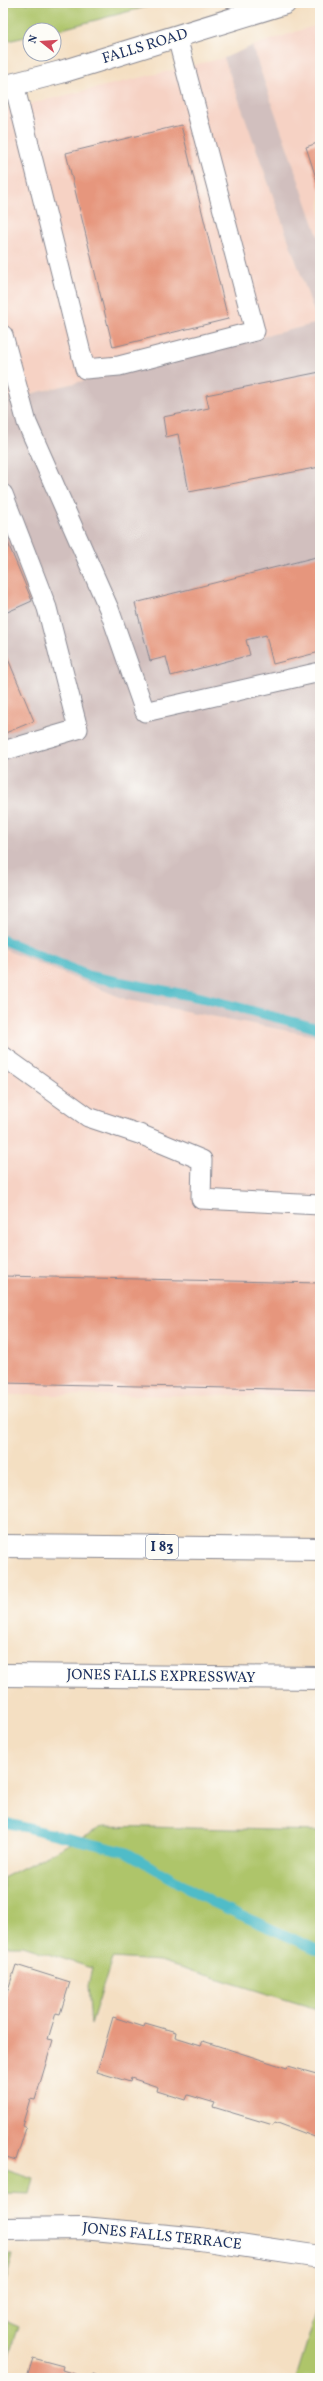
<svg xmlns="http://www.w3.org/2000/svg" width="323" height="2381" font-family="Vollkorn,serif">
<rect width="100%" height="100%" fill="#fdfcf7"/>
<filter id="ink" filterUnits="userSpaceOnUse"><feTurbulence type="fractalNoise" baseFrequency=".025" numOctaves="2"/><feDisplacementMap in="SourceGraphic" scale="8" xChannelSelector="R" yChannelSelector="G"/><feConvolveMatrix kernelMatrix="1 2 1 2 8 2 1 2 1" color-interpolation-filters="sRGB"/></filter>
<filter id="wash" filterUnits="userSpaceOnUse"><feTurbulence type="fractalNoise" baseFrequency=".012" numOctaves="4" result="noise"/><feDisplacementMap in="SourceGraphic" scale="16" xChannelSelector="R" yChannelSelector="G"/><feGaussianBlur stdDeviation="0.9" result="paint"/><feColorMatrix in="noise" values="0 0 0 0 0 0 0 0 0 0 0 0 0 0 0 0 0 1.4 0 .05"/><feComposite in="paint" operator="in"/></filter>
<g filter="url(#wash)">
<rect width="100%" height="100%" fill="#f4dfc2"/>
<g fill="#f6d2c4">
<polygon points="320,24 320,242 252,46"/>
<polygon points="224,58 318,323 9,399 3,348 3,110"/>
<polygon points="3,949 127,1000 320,1037 320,1396 3,1395"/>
</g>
<polygon fill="#d1bfbe" points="252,46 320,242 320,1037 127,1000 3,949 3,348 10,399 318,323 224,58"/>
<g fill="#aec56a" stroke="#647a64">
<polygon points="3,3 161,3 54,31 30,30 30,36 3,42"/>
<polygon points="104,1826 320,1831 320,2010 160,1961 112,1958 91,2025 88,1986 92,1968 23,1946 3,1946 3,1878"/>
<polygon points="3,2168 34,2178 30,2194 3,2193"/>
<polygon points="3,2254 13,2254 3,2293"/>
<polygon points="320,2300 320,2378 296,2378"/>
<polygon points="3,2319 19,2326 3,2374"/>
</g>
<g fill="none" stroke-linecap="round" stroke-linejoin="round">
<g stroke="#4fbcc8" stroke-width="10">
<polyline points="3,940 89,976 203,998 320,1029"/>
<polyline points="3,1822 126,1852 212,1902 320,1951"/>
</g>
</g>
<g id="blocks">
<g fill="#e6967d">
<polygon points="181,125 228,319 113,347 66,153"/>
<polygon points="320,142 320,190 306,147"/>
<polygon points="320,372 320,467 189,492 178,434 166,437 163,417 209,408 206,395"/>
<polygon points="3,531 32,601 3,614"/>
<polygon points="320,556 320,652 273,664 266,635 246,640 250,655 171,676 166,657 150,661 135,603"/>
<polygon points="3,647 34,721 3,734"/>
<polygon points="3,1276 320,1283 320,1390 3,1383"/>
<polygon points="16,1965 70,1982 60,2014 56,2013 48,2039 53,2040 35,2100 30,2099 22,2126 26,2128 16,2160 3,2156 3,1995 6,1996"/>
<polygon points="113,2017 144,2027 145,2023 176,2032 175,2037 201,2045 203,2041 287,2068 288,2066 320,2075 320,2139 275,2122 273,2125 213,2107 215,2103 188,2095 186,2100 157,2091 158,2087 131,2078 130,2082 97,2072"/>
<polygon points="33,2358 63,2366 62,2370 88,2378 27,2378"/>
<polygon points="93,2374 103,2378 91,2378"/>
</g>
</g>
</g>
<g filter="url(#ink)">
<use href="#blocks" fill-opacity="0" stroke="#888790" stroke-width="1"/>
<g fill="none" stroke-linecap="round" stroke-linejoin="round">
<g stroke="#888790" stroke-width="21">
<g id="lane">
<polyline points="14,84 85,369 119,366 255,331 177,37"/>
<polyline points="3,335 27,423 109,609 145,712 320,672"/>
<polyline points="3,494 47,608 78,729 3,751"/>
<polyline points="3,1056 88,1117 142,1135 202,1160 201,1199 320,1205"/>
</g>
</g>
<g stroke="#888790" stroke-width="24">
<polyline id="street" points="3,2229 83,2228 200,2239 320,2257"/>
</g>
<g stroke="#888790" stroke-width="24">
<polyline id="secondary" points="3,87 61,72 285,3"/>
</g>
<g stroke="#888790" stroke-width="24">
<g id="highway">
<polyline points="3,1546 320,1549"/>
<polyline points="3,1675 320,1678"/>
</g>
</g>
<use href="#lane" stroke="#fff" stroke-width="19"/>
<use href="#street" stroke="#fff" stroke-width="22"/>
<use href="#secondary" stroke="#fff" stroke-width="22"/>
<use href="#highway" stroke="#fff" stroke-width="22"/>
</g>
</g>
<g text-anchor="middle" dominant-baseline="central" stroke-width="3" stroke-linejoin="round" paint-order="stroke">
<rect fill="#fdfcf7" stroke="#5f6c8c" stroke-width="1" x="146" y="1535" width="32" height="24" rx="3"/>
<g font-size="14" font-weight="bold" fill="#1b2f5e">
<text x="162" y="1547">I 83</text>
</g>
<g font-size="15" fill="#1b2f5e" stroke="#fdfcf7">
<text transform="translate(145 47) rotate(-17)">FALLS ROAD</text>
<text transform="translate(161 1677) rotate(1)">JONES FALLS EXPRESSWAY</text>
<text transform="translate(162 2237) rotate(6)">JONES FALLS TERRACE</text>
</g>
</g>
<rect width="323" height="2381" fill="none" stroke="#fdfcf7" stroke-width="16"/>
<g transform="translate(42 42) rotate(287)"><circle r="19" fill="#fdfcf7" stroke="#a3aaba"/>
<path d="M0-3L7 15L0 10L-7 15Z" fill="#d1495b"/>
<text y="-6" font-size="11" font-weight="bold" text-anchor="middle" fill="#1b2f5e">N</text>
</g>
</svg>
